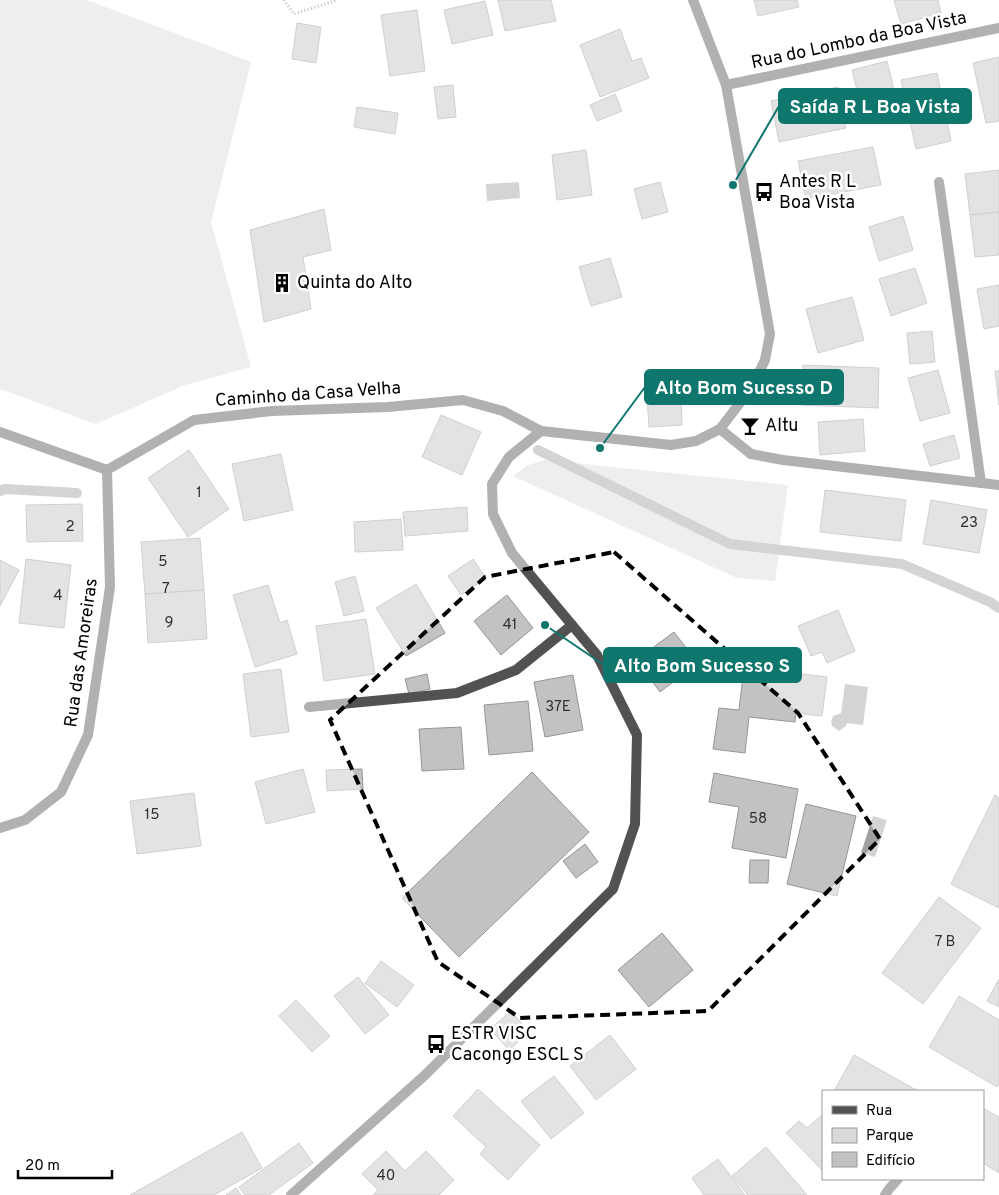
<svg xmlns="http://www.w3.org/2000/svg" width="999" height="1195" font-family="Overpass,sans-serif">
<rect width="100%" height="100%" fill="#fff"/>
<g fill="#d9d9d9">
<polygon points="0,0 87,0 251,62 211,222 251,367 185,385 96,424 0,389"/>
<polygon points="544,460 788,485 775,581 737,578 513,476 526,466"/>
</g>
<g fill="#a0a0a0">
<polygon points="519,182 520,198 487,201 486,184"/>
<polygon points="845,684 868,687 863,725 847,723 846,726 839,731 832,726 831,722 833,716 841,713"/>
<polygon points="873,816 887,820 875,857 861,853"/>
</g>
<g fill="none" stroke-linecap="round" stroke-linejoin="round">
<g stroke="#a0a0a0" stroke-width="10">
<polyline points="538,450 730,544 902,564 990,602 999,608"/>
<polyline points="0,491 5,489 77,493"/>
</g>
</g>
<g fill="#c2c2c2" stroke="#969696">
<polygon points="498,0 551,0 556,21 505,31"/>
<polygon points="754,0 797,0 799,7 758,16"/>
<polygon points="894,0 938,0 941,13 901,24"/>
<polygon points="485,1 493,35 452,44 444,10"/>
<polygon points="417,10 425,71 390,76 381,15"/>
<polygon points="297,23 321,27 316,63 292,59"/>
<polygon points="620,29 632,61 641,58 649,78 600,97 580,45"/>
<polygon points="999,57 999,121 986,123 973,63"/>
<polygon points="887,61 898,106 863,114 852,70"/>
<polygon points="937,73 951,141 916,149 901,80"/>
<polygon points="453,85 456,117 438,119 434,87"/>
<polygon points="838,87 846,128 779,142 771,101"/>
<polygon points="615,94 622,111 597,121 590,105"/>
<polygon points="357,107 398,113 395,134 354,127"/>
<polygon points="873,147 881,185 806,199 798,161"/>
<polygon points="586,150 592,195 557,200 552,155"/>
<polygon points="999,170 999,212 970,215 965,174"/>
<polygon points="660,182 668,212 642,219 634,189"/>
<polygon points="324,209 331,250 303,257 311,309 264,322 250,230"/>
<polygon points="999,212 999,255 975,257 970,215"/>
<polygon points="903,216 913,250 879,261 869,227"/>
<polygon points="610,258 622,297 591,306 579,267"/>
<polygon points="915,268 927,303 891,316 879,279"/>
<polygon points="999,285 999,326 984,329 977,289"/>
<polygon points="852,297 864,340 818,353 806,309"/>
<polygon points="932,331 935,362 910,364 907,333"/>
<polygon points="803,365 879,368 878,408 801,405"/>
<polygon points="938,370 950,413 920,421 908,378"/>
<polygon points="995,371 999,371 999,405"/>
<polygon points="681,394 682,425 649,427 647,396"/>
<polygon points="441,415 481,432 462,475 422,457"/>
<polygon points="863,419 865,451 820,455 818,422"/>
<polygon points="954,435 960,458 930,466 923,444"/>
<polygon points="189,450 229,509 188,537 148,478"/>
<polygon points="281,454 293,510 244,521 232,464"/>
<polygon points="825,490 906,500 901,541 820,532"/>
<polygon points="931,500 987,510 979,553 923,544"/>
<polygon points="82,504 83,541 27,542 26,505"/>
<polygon points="467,507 468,531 405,536 403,512"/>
<polygon points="401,519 403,550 355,552 354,522"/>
<polygon points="200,538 204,590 145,594 141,542"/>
<polygon points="26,559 71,565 64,628 19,623"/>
<polygon points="473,559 486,578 461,595 448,576"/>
<polygon points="0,560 19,570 0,606"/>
<polygon points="355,576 364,611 344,616 335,582"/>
<polygon points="416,584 445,633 406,656 376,608"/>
<polygon points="268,585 280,623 287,620 297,654 255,667 233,595"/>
<polygon points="204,590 207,639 148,643 145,594"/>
<polygon points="507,595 533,628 501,655 474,621"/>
<polygon points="838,610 855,651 827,663 822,652 811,656 798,626"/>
<polygon points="366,619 375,674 324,681 316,626"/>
<polygon points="674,632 698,663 660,692 636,660"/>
<polygon points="744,667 827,677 822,716 796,713 795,722 749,717 745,753 713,749 719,708 739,710"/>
<polygon points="281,669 289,732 251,737 243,674"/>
<polygon points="427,674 430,689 409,694 405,679"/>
<polygon points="573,675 583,730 545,737 534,682"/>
<polygon points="528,701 533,751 489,755 484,705"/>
<polygon points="461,727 464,769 422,771 419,729"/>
<polygon points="303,769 315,812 266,824 255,782"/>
<polygon points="362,769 363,789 327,791 326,770"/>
<polygon points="532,772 589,832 459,957 402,898"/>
<polygon points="714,773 798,789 786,858 732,848 739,807 709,802"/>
<polygon points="194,793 201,846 137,854 130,801"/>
<polygon points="995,795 999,798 999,908 951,884"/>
<polygon points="806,804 856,816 837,896 787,884"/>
<polygon points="585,844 598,862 576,878 563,861"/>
<polygon points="750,860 769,860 768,883 749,883"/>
<polygon points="939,897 981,928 923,1004 882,973"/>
<polygon points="662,933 693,970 649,1007 618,970"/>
<polygon points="381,961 414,985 397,1007 365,983"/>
<polygon points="358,977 389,1015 365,1034 334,996"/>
<polygon points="999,979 999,1007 987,1001"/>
<polygon points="959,996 999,1020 999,1083 997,1087 929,1047"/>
<polygon points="296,1000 330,1036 312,1052 279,1016"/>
<polygon points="511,1011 529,1032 509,1050 490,1029"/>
<polygon points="610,1035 636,1069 596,1100 570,1066"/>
<polygon points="854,1055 918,1091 834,1091"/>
<polygon points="554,1076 584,1113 551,1139 521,1101"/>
<polygon points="478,1089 540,1145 508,1180 480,1154 486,1147 453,1116"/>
<polygon points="983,1108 999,1117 999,1173 983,1163"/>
<polygon points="823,1114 823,1171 786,1133 799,1121 807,1128"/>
<polygon points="242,1132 262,1168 214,1195 130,1195"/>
<polygon points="299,1143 313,1163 269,1195 245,1195 239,1187"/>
<polygon points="766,1147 807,1195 748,1195 732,1176"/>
<polygon points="386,1151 405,1171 426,1151 454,1180 439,1195 373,1195 378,1190 362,1174"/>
<polygon points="718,1159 745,1195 704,1195 692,1178"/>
<polygon points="236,1188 241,1195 226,1195"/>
</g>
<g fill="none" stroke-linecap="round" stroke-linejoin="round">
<polyline stroke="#747474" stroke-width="3" stroke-dasharray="1 2.5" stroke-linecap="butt" points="284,0 294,14 338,0"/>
<g stroke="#525252" stroke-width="10">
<polyline points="309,707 457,693 516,670 572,625"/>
<polyline points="885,1195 889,1189 898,1179"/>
</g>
<g stroke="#525252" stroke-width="10">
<polyline points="726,85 999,28"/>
<polyline points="939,182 981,483"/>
<polyline points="0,432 107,470 194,420 272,411 388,407 463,400 503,411 541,431"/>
<polyline points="0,828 25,820 61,792 88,735 110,587 107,470"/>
</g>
<g stroke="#525252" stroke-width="10">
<polyline points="720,429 751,454 783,460 999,485"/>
<polyline points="291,1195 424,1076 613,889 635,824 637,735 597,655 512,553 493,514 492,484 509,457 541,431 671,445 696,441 720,429 752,387 765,360 770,334 726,85 693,0"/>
</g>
</g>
<path d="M0 0H999V1195H0ZM614,552l184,161 82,126 -172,172 -188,7 -82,-56 -108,-242 155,-143z" fill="#fff" fill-opacity=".55" fill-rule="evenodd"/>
<path fill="none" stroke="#000" stroke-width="4" stroke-dasharray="10 6" stroke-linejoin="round" d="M614,552l184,161 82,126 -172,172 -188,7 -82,-56 -108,-242 155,-143z"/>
<defs>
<g id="bus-bare" transform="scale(1.5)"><path d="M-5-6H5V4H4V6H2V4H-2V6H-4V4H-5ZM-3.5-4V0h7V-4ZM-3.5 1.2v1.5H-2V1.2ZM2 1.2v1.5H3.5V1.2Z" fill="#000" stroke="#fff" stroke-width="2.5" paint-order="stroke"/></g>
<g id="building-bare" transform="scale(1.5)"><path d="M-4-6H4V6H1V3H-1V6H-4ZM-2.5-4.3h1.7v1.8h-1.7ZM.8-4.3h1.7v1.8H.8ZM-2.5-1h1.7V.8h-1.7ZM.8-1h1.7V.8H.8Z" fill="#000" stroke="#fff" stroke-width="2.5" paint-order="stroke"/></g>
<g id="bar-bare" transform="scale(1.5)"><path d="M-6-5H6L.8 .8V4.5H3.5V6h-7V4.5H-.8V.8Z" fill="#000" stroke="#fff" stroke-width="2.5" paint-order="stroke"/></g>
</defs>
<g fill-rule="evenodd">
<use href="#bus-bare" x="764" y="192"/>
<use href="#building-bare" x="282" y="283"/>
<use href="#bar-bare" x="750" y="426"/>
<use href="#bus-bare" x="436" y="1044"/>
</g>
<g text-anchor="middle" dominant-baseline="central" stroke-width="5" stroke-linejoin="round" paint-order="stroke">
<g font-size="15" fill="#303030">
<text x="199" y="493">1</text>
<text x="969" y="523">23</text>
<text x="70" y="527">2</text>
<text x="163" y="562">5</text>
<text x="166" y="589">7</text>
<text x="58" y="596">4</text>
<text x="169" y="623">9</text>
<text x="510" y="625">41</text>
<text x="558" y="707">37E</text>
<text x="152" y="815">15</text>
<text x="758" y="819">58</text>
<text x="945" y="942">7 B</text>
<text x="386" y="1176">40</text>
</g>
<g font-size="18" fill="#000" stroke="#fff">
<text transform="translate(859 41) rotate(-12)">Rua do Lombo da Boa Vista</text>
<text transform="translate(308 395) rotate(-4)">Caminho da Casa Velha</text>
<text transform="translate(82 653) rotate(-82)">Rua das Amoreiras</text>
</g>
<g font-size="18" fill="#000" stroke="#fff" text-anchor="start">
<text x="779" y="182">Antes R L<tspan x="779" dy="21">Boa Vista</tspan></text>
<text x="297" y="283">Quinta do Alto</text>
<text x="765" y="426">Altu</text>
<text x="451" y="1034">ESTR VISC<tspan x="451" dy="21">Cacongo ESCL S</tspan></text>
</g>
</g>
<path fill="none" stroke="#0f766e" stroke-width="2" d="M733 185L779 106M600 448L645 387M545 625L604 665"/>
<g fill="#0f766e" stroke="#fff" stroke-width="2">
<circle cx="733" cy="185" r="5"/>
<circle cx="600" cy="448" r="5"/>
<circle cx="545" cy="625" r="5"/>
</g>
<g fill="#0f766e" stroke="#0f766e" stroke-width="2">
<rect x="779" y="89" width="192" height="34" rx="5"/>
<rect x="645" y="370" width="198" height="34" rx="5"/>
<rect x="604" y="648" width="197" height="34" rx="5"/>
</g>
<g font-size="19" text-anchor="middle" font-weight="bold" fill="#fff">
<text x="875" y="113">Saída R L Boa Vista</text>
<text x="744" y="394">Alto Bom Sucesso D</text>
<text x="702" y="672">Alto Bom Sucesso S</text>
</g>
<rect x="822" y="1090" width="162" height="90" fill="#ffffff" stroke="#999999"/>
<rect x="832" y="1106" width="25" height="8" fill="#525252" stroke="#999999"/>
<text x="866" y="1115" font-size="15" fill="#000000">Rua</text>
<rect x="832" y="1128" width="25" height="15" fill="#d9d9d9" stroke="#999999"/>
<text x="866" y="1140" font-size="15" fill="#000000">Parque</text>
<rect x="832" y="1152" width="25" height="15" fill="#c2c2c2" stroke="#999999"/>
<text x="866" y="1165" font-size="15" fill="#000000">Edifício</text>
<path d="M18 1170v8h94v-8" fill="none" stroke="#000000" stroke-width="2.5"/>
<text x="25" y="1170" font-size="15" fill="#000000" stroke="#ffffff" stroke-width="4" paint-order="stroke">20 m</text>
</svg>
